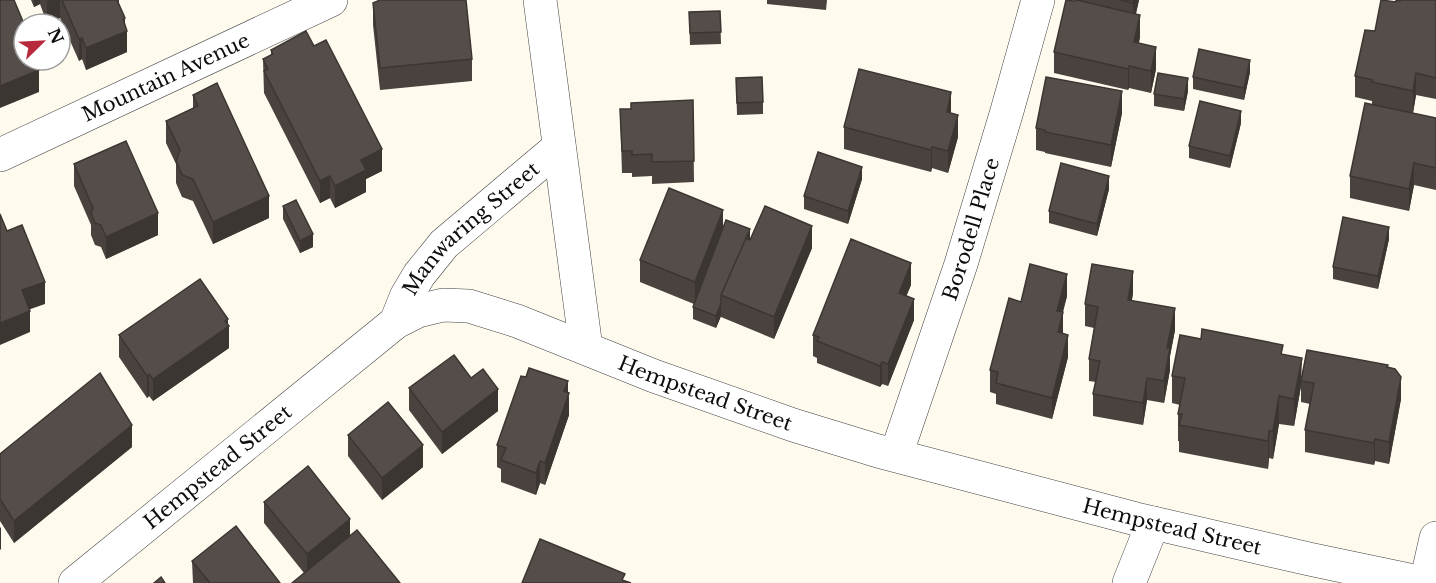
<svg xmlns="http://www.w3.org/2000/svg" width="1436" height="583" font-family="'Libre Baskerville',serif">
<rect width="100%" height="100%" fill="#fefaed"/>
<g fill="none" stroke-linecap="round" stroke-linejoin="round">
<g stroke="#404040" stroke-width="34">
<g id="minor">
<polyline points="540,0 586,348"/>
<path id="s1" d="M0,155l331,-155"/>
<path id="s2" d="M396,322l10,-25 13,-22 25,-31 115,-97"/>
<path id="s3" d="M896,455l65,-191 46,-153 31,-111"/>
<path id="s4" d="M75,583l321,-261 22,-11 25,-6 26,1 48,15 137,55 139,49 85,26 258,68 173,40 114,24"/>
<polyline points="1129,583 1153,523"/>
<polyline points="1426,583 1436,538"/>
</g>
</g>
<use href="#minor" stroke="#fff" stroke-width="33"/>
</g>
<g fill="#49423f">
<polygon points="31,0 119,0 119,6 125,25 127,52 86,70 82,59 79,61 60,18 47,23 40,4 34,7"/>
<polygon points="767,0 827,0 826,10 767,4"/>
<polygon points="1079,0 1139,0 1136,14 1140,37 1139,43 1156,69 1151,93 1129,88 1128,90 1054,73 1054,52 1074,1"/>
<polygon points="1436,0 1436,99 1416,95 1413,113 1436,118 1436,190 1414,185 1409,211 1350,198 1350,176 1372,104 1372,101 1355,97 1355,76 1375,31 1396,2"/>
<polygon points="373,3 472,59 472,81 380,90 373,25"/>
<polygon points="720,11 721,44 690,45 689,12"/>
<polygon points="314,46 382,171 366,179 366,192 335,208 330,198 320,203 264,93 263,59 271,55 271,50"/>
<polygon points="1250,72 1244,100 1193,89 1193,77"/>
<polygon points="736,78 763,102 763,114 737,115"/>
<polygon points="1188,91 1184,111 1154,106 1154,94"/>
<polygon points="193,95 269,218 213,244 193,201 182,197 176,183 176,164 166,143 166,121 193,109"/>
<polygon points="693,100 694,182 652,184 652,176 632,177 632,173 622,173 620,109 631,109"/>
<polygon points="951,113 958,137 948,173 932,168 931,172 844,149 844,127"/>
<polygon points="1122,113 1111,167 1045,153 1045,152 1036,150 1036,128"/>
<polygon points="1241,123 1230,168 1189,158 1189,146"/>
<polygon points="74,164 158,235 106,259 101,247 95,245 91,235 91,225 74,186"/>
<polygon points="862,179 848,224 804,209 804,196"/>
<polygon points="1109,189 1097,236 1049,223 1049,211"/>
<polygon points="283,206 313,247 300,253 283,219"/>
<polygon points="723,227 750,229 750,240 812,248 774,339 721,317 721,316 716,328 693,319 693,307 694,304 640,282 640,260"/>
<polygon points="1389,239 1378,289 1333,279 1333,267"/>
<polygon points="911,285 906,296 914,320 888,386 882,384 880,387 817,363 817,358 813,356 813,335"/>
<polygon points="1133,293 1132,300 1175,330 1170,356 1170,370 1164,403 1147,400 1143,425 1093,416 1093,394 1096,382 1089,381 1089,359 1094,328 1085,326 1085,304"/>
<polygon points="1067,296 1063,312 1063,334 1068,357 1052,419 996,404 996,394 990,392 990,370 1021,302"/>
<polygon points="228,324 229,348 153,401 149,396 147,398 119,357 119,335"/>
<polygon points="1283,354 1302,380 1388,367 1401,399 1389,464 1375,461 1374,465 1305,452 1305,430 1310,404 1301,402 1301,386 1294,426 1279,424 1273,459 1269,458 1268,469 1179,452 1179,441 1178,441 1178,414 1180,405 1172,403 1172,376"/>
<polygon points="471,378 498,411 442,454 409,410 409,388"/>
<polygon points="568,392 569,415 545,485 540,483 536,495 501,482 501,469 497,467 497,445"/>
<polygon points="348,435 423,467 382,500 348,456"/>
<polygon points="132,447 14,543 0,521 0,454"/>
<polygon points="264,502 350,535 304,573 264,523"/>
<polygon points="192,561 280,583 193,583"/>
</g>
<g fill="#3c3633">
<polygon points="34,0 40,0 40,4 34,7"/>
<polygon points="51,0 60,0 60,18 47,23 47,1"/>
<polygon points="1134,0 1139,0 1133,25 1133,3"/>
<polygon points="1140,15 1140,37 1134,64 1134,42"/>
<polygon points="125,18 125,31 127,31 127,52 86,70 86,48"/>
<polygon points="82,38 82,59 79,61 79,39"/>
<polygon points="1156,47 1156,69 1151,93 1151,71"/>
<polygon points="35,60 39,60 39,92 0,108 0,86"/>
<polygon points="1250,60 1250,72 1244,100 1244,88"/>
<polygon points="1129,66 1129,88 1128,90 1128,69"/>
<polygon points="1416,73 1416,95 1413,113 1413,91"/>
<polygon points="1188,78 1188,91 1184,111 1184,99"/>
<polygon points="1122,91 1122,113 1111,167 1111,145"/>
<polygon points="951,92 951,114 947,112"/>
<polygon points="1241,111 1241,123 1230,168 1230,156"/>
<polygon points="958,115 958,137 948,173 948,151"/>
<polygon points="932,147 932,168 931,172 931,150"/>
<polygon points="382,149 382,171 366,179 366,192 335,208 335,186 361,160"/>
<polygon points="1414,163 1414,185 1409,211 1409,189"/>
<polygon points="862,167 862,179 848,224 848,211"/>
<polygon points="330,176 330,198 320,203 320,181"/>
<polygon points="1109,176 1109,189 1097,236 1097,224"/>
<polygon points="269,196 269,218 213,244 213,222"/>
<polygon points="723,210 723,232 695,304 695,282"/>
<polygon points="158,213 158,235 106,259 106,237"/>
<polygon points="812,226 812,248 774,339 774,317"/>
<polygon points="1389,227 1389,239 1378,289 1378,276"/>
<polygon points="750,229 750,241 723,297"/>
<polygon points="313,234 313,247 300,253 300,241"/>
<polygon points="911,263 911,285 899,314 899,293"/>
<polygon points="1133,271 1133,293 1128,322 1128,300"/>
<polygon points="1067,274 1067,296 1057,333 1057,311"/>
<polygon points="45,282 45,304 22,312 22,290"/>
<polygon points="914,299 914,320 888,386 888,364"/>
<polygon points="721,303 721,316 716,328 716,316"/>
<polygon points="1175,308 1175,330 1170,356 1170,370 1164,403 1164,381 1167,348"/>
<polygon points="30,311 30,332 0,345 0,323"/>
<polygon points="1063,312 1063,334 1058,332"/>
<polygon points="228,319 228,327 229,326 229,348 153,401 153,379"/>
<polygon points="1068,335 1068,357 1052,419 1052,398"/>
<polygon points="1302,358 1301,386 1294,426 1294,399"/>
<polygon points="882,362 882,384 880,387 880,366"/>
<polygon points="149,374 149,396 147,398 147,376"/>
<polygon points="1401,377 1401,399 1389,464 1389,442"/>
<polygon points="1147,378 1147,400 1143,425 1143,403"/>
<polygon points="568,381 568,398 569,393 569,415 545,485 545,463 564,391"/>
<polygon points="498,389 498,411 442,454 442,432"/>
<polygon points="1279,396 1279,424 1273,459 1273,431"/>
<polygon points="132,425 132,447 14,543 14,521"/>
<polygon points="1269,431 1269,458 1268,469 1268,441"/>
<polygon points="1375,439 1375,461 1374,465 1374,443"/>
<polygon points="423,445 423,467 382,500 382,478"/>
<polygon points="540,461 540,483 536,495 536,473"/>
<polygon points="350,519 350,541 307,576 307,554"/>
<polygon points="1,527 1,549 0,550 0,528"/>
</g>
<g fill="#554d49" stroke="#3c3633" stroke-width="1.5">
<polygon points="0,0 14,0 24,24 24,60 35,60 39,70 0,86"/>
<polygon points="62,0 117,0 125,18 123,19 127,31 86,48 82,38 79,39"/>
<polygon points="380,0 466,0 472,59 380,68 373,3"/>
<polygon points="1066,0 1074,1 1077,0 1140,15 1134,42 1156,47 1151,71 1129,66 1128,69 1054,52"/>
<polygon points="1120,0 1134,0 1133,3"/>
<polygon points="1381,0 1396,2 1396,0 1400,1 1401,0 1436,0 1436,78 1416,73 1413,91 1372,82 1373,80 1355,76 1365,30 1375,31"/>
<polygon points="720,11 721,32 690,33 689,12"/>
<polygon points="306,31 314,46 326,40 382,149 361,160 366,170 335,186 330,176 320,181 264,71 268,69 263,59 273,54 271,50"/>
<polygon points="1199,49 1250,60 1244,88 1193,77"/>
<polygon points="859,69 951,92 947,112 958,115 948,151 932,147 931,150 844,127"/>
<polygon points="1158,73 1188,78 1184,99 1154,94"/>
<polygon points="762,77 763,102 737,103 736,78"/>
<polygon points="1046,77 1122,91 1111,145 1045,132 1045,130 1036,128"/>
<polygon points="217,83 269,196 213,222 193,179 182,175 176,161 180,150 166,121 198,106 193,95"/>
<polygon points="693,100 694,161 652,162 652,154 632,155 632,151 622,151 620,109 631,109 631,103"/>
<polygon points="1200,101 1241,111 1230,156 1189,146"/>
<polygon points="1365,103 1436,118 1436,168 1414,163 1409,189 1350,176"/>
<polygon points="126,141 158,213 106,237 101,225 95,223 91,213 93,208 74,164"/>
<polygon points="818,152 862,167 848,211 804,196"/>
<polygon points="1061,163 1109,176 1097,224 1049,211"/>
<polygon points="669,188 723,210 695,282 640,260"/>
<polygon points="296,200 313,234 300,241 283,206"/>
<polygon points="765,206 812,226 774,317 721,295 745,238 750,240"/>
<polygon points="0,214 7,231 22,225 45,282 22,290 30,311 0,323"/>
<polygon points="1343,217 1389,227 1378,276 1333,267"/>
<polygon points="726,220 750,229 721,295 721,303 716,316 693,307"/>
<polygon points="851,239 911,263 899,293 914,299 888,364 882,362 880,366 817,341 819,337 813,335"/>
<polygon points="1030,264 1067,274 1057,311 1063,312 1058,332 1068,335 1052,398 996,383 998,372 990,370 1009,298 1021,302"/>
<polygon points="1092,264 1133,271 1128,300 1175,308 1167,348 1170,348 1164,381 1147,378 1143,403 1093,394 1100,361 1089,359 1098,307 1085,304"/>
<polygon points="200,279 228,319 225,321 229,326 153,379 149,374 147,376 119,335"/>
<polygon points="1202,329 1283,345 1281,354 1302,358 1294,399 1279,396 1273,431 1269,431 1268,441 1179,425 1182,414 1178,414 1185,378 1172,376 1180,335 1201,339"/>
<polygon points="1307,350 1388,365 1387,367 1395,369 1401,377 1389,442 1375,439 1374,443 1305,430 1314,383 1301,381"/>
<polygon points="454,355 471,378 483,369 498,389 442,432 409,388"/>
<polygon points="529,368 568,381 564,391 569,393 545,463 540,461 536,473 501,460 506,448 497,445 521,376 526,377"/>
<polygon points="100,373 132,425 14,521 0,499 0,454"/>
<polygon points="388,402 423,445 382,478 348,435"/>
<polygon points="308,466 350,519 307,554 264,502"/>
<polygon points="236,526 280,583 210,583 192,561"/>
<polygon points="357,530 400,583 292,583"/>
<polygon points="540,539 625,574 622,580 631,583 522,583"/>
<polygon points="161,577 165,583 154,583"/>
</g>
<g text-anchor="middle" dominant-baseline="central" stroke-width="6" stroke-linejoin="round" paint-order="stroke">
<g font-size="20" fill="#0d0d0d" stroke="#fff">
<text stroke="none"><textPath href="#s1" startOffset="183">Mountain Avenue</textPath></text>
<text stroke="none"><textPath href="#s3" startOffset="238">Borodell Place</textPath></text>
<text stroke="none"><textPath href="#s2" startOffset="122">Manwaring Street</textPath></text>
<text stroke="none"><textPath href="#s4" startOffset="742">Hempstead Street</textPath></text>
<text stroke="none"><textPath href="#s4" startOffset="184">Hempstead Street</textPath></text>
<text stroke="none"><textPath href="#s4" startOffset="1228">Hempstead Street</textPath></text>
</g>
</g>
<g transform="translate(42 42) rotate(66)"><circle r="28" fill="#ffffff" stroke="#9e9e9e" stroke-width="1.5"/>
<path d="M0-4.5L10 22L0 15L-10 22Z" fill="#b72a3c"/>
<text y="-9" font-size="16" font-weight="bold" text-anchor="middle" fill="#0d0d0d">N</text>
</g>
</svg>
